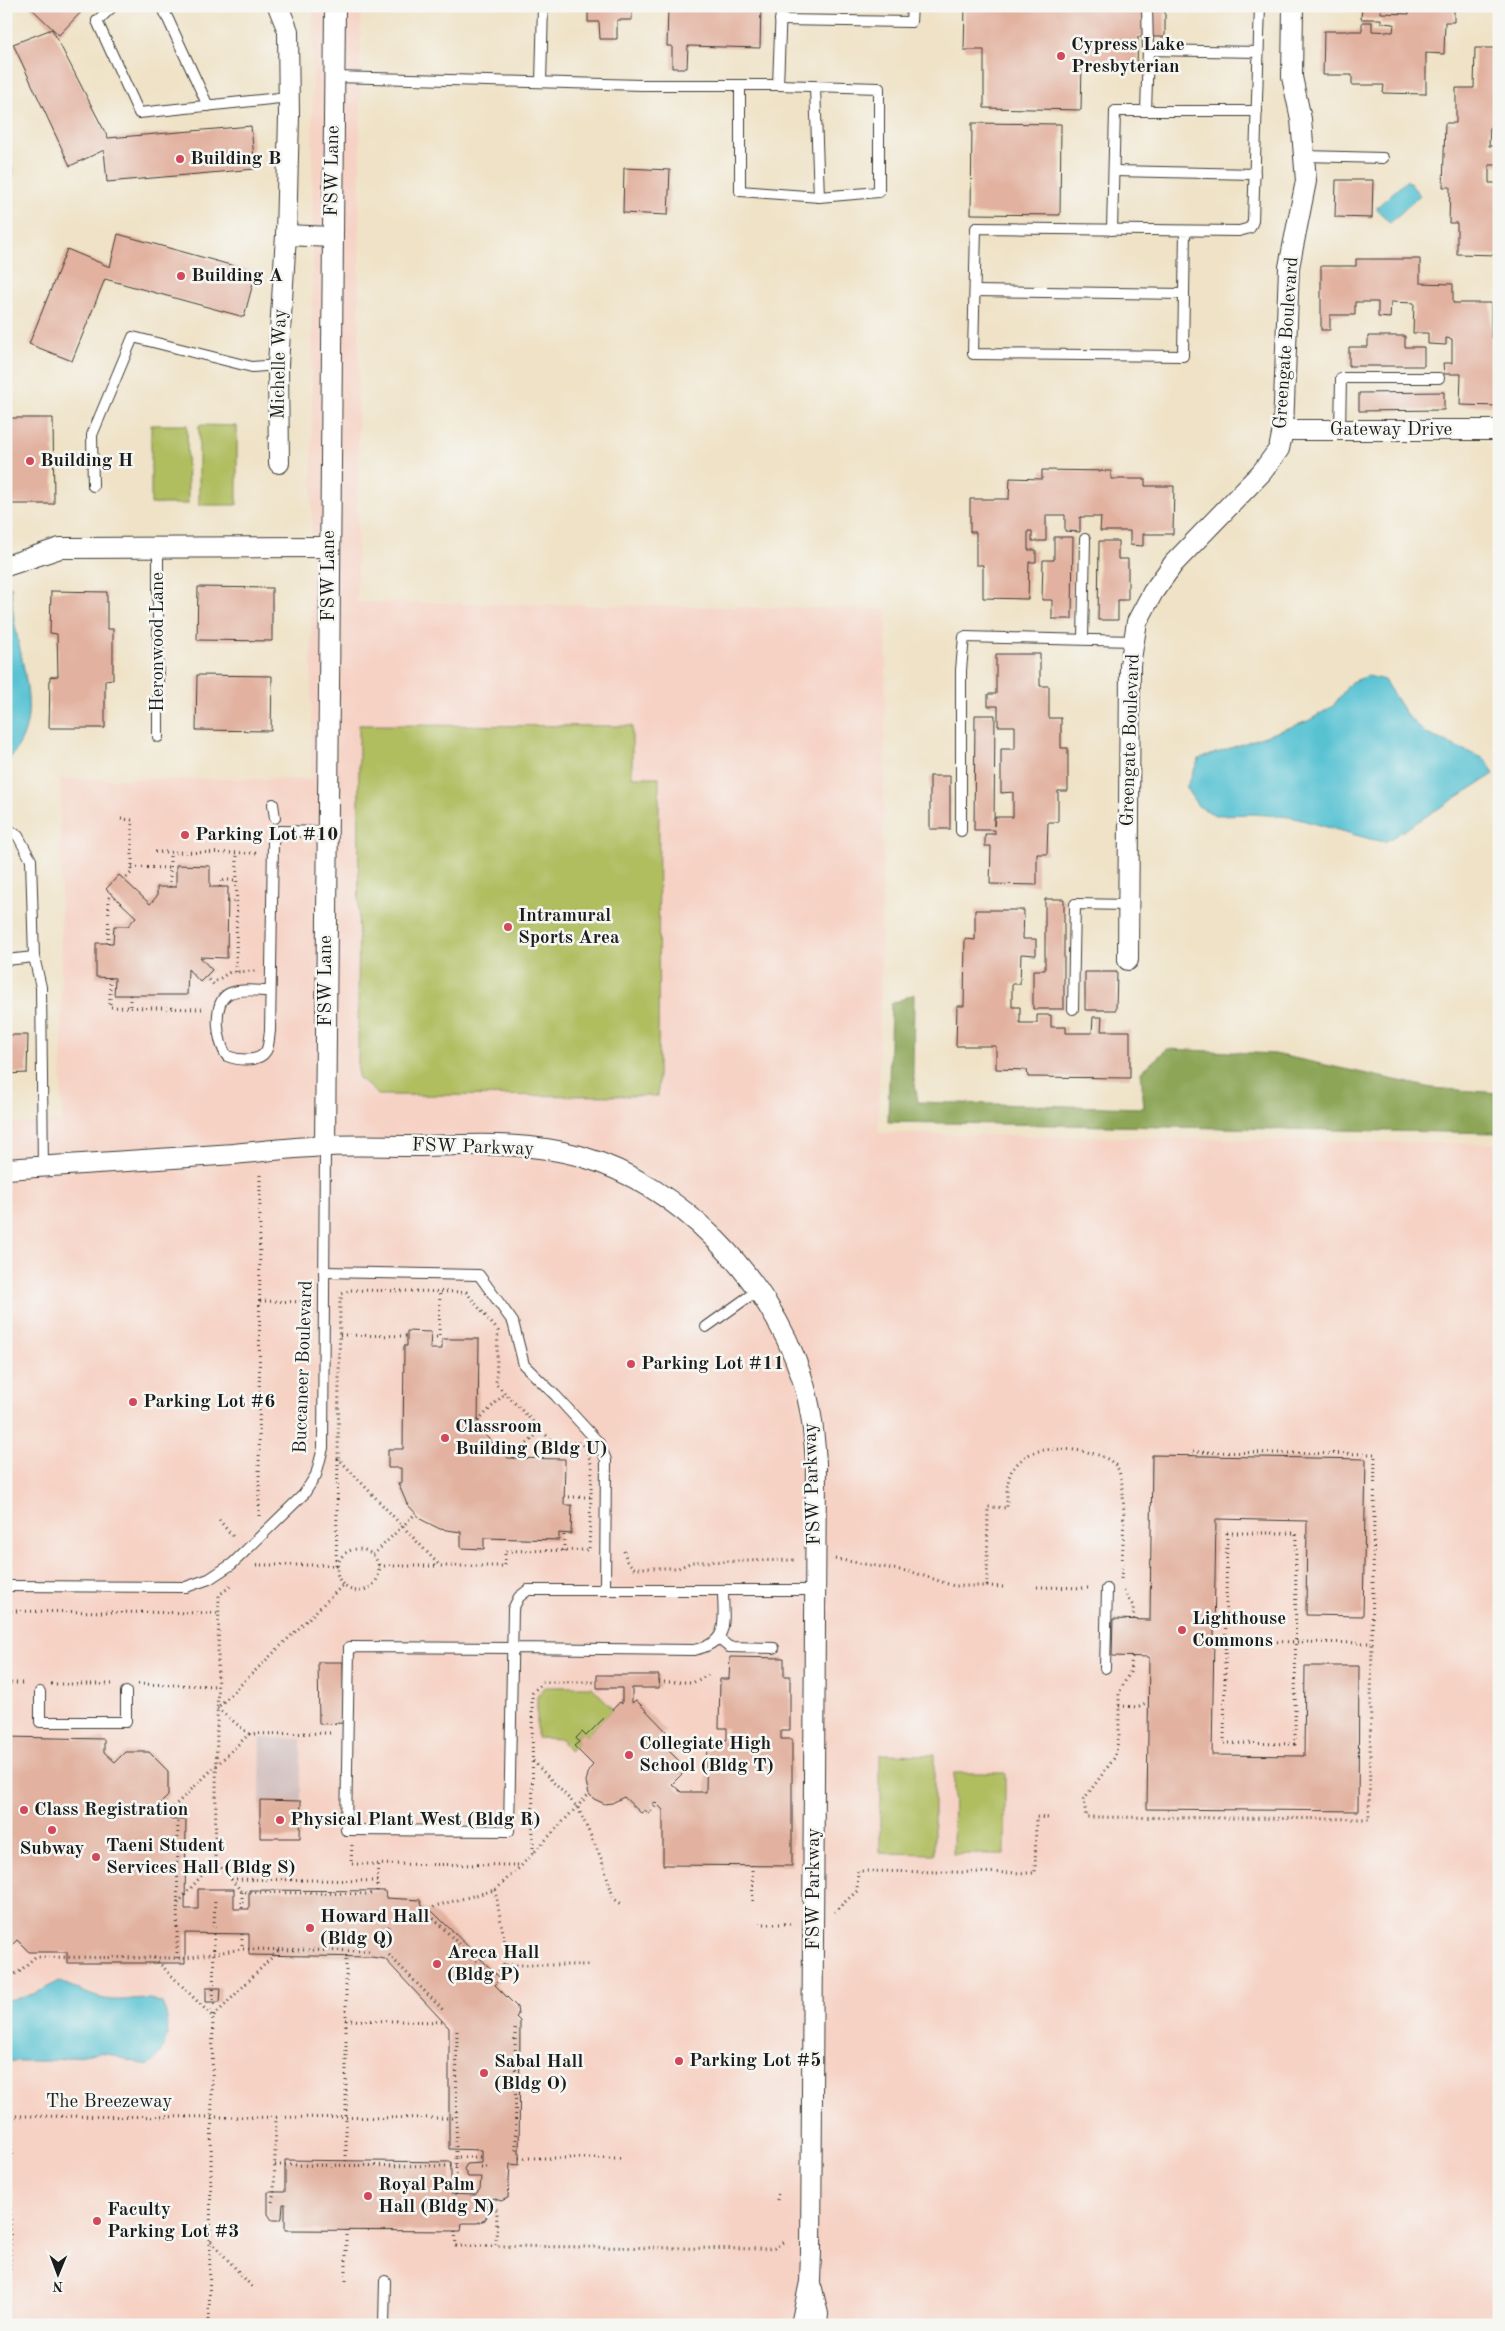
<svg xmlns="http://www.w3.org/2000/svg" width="1505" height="2331" font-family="'Old Standard TT',serif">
<rect width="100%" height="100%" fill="#f6f6f2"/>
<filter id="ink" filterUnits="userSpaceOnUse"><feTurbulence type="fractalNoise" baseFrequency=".02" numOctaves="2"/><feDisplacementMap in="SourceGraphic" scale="10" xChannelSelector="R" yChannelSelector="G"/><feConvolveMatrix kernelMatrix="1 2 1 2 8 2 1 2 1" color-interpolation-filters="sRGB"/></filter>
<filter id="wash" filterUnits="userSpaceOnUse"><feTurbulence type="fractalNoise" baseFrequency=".0096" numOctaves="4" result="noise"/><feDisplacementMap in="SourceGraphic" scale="20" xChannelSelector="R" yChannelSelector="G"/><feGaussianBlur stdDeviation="1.12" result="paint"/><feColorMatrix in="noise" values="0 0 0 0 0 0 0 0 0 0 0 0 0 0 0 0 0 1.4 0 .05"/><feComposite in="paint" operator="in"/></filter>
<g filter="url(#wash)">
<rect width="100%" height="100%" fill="#efe2c6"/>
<polygon fill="#f6d2c4" points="313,6 361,6 357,602 887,609 878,1133 1499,1144 1499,2325 6,2325 6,1124 62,1122 60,779 311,779"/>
<polygon fill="#d1bfbe" points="261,1738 301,1739 301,1801 260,1800"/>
<g fill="#b0be61" stroke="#666d3e">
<polygon points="151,425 187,425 188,504 151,504"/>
<polygon points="199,425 237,426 237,505 199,505"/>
<polygon points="359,725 632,726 632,777 659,777 658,1096 378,1095 358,1077"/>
<polygon points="544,1687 592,1687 613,1709 586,1736 582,1732 576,1738 579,1742 569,1751 563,1743 563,1739 537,1738 537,1697"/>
<polygon points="880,1754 934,1755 934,1854 880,1853"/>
<polygon points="954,1773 1005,1773 1005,1854 953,1854"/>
</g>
<polygon fill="#8ca557" stroke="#54603a" points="914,994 913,1072 918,1102 1144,1108 1141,1072 1167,1049 1275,1054 1432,1088 1499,1093 1499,1133 888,1122 891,1004"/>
<g fill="#58c2d3" stroke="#3a6f78">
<polygon points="6,150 13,171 6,279"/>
<polygon points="1407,180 1420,195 1390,223 1376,208"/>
<path d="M11,586c1,11 1,23 3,34 5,30 20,78 12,107 -3,14 -12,26 -20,37v-177z"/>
<polygon points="1368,676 1384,680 1406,714 1425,733 1485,759 1494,774 1385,842 1370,839 1291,817 1253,814 1215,815 1198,806 1186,788 1199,759 1308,721 1333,706 1351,682"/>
<path d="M58,1981c18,6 35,18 55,19 22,1 26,-6 49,3 11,23 6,47 -14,63l-47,-14 -52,9h-43v-61c21,-2 35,-8 52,-19z"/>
</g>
<g id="blocks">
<g fill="#e2b19f">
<polygon points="29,6 87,6 59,35"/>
<polygon points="588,6 632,6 632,20 617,20 617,39 600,39 599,22 588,22"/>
<polygon points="668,6 761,6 760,48 688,46 687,68 672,68 672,46 667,46"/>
<polygon points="965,6 1165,6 1165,37 1138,37 1137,64 1082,63 1081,110 984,108 984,50 964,50"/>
<polygon points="1362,6 1381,6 1381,13 1409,14 1409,6 1454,6 1454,22 1445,22 1444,54 1426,53 1426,94 1383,93 1384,85 1352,85 1352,75 1323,75 1324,31 1362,31 1362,22 1372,22 1372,31 1393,32 1394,24 1381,23 1381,19 1361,19"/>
<polygon points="52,29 108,138 251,126 255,169 107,182 104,150 70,166 13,44"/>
<polygon points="1475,48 1499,48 1499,127 1490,127 1489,146 1499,146 1499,165 1489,165 1489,183 1499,183 1499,255 1457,254 1457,223 1449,223 1450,187 1443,187 1445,123 1456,123 1456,88 1474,88"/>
<polygon points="972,123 1061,124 1060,215 971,214"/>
<polygon points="624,168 670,170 668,215 623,213"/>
<polygon points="1336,180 1373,180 1372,218 1335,217"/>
<polygon points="118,234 256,272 244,317 105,279 72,361 29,344 67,249 110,267"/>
<polygon points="1356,259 1420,259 1420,283 1453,284 1453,303 1491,303 1491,337 1498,337 1499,406 1460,405 1461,374 1444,374 1443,363 1452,363 1452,339 1446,338 1446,345 1428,344 1428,333 1413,333 1414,303 1391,302 1390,318 1378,317 1378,302 1355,302 1355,315 1330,315 1330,330 1321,330 1321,266 1356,266"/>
<polygon points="1368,336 1405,336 1405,347 1424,347 1424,366 1349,366 1349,347 1368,347"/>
<polygon points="1444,392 1444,410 1359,411 1359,393"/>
<polygon points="6,418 53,418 54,504 8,504"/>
<polygon points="1042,470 1111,471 1111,479 1145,479 1145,486 1174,486 1173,534 1143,534 1143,546 1130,545 1130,531 1100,531 1101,517 1080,517 1080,532 1065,531 1065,515 1046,515 1046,541 1032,541 1032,531 1028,531 1028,550 1036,550 1036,562 1029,562 1028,599 983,598 983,565 976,565 976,532 970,532 970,499 1009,499 1010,478 1042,479"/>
<polygon points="1054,537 1073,537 1072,619 1052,619 1052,600 1042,600 1043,560 1054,560"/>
<polygon points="1099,541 1118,541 1118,559 1128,559 1128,600 1118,600 1118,620 1098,620"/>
<polygon points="198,587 272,588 272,641 197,640"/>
<polygon points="51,591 107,592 107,629 113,629 113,679 105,680 105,728 49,728 50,677 58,676 57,634 50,633"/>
<polygon points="996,654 1040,654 1040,686 1049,686 1049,718 1061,718 1061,748 1068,748 1068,791 1058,791 1058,822 1048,822 1047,854 1037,854 1037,885 990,884 991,846 985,846 985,834 995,834 995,830 974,830 975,715 995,715 994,826 995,817 1013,817 1013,792 1001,793 1001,749 1015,749 1015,726 998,726 998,706 988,706 988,694 996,694"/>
<polygon points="197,675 272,676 271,731 196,730"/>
<rect x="930" y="776" width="20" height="53"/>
<polygon points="176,865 210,866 210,887 228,887 227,958 200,957 212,970 200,982 188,969 187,995 114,995 115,978 96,977 96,943 113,943 114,926 128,926 136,917 106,889 119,875 150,904 157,896 157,887 176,887"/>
<polygon points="1045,899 1064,899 1064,1009 1033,1009 1033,970 1045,970"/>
<polygon points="975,910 1024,910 1023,939 1036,939 1036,955 1021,954 1020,984 1012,984 1012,1007 1020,1007 1020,1023 1037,1023 1037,1015 1051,1015 1051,1027 1066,1027 1066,1033 1092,1033 1093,1017 1102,1017 1101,1031 1130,1031 1130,1078 1028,1077 1027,1070 996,1069 996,1046 956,1046 957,1006 964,1006 965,939 975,940"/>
<polygon points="1085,972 1117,972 1116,1010 1085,1010"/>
<polygon points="6,1035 28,1035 27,1073 6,1074"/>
<polygon points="407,1331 431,1332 430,1349 442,1349 442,1339 479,1339 478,1428 508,1458 565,1459 564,1505 572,1505 571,1534 559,1533 559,1540 484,1538 484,1549 461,1548 461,1532 440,1529 422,1520 407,1504 398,1483 401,1483 401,1468 388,1468 388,1449 403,1449 404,1346 407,1346"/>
<polygon points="1152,1455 1366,1459 1363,1616 1306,1615 1307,1521 1216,1519 1212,1755 1304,1756 1305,1666 1359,1666 1358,1811 1147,1809 1149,1657 1112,1656 1113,1619 1150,1620"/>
<polygon points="730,1657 784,1658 784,1676 790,1676 790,1730 781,1730 781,1739 792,1739 792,1866 663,1865 663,1810 655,1802 652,1804 656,1807 649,1814 645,1810 641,1813 624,1797 612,1803 605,1804 594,1799 589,1794 586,1782 589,1770 593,1765 574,1746 579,1742 576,1738 582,1732 586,1736 620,1702 622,1704 622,1688 597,1688 597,1675 659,1675 659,1688 632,1688 632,1703 636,1700 666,1731 657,1739 687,1769 672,1784 681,1792 706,1792 707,1740 727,1740 727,1728 719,1728 720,1679 729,1679"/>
<polygon points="318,1662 343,1662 344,1723 319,1724"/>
<polygon points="6,1737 104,1739 104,1752 115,1762 125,1752 149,1752 168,1771 168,1796 158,1806 171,1820 186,1820 185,1909 198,1909 198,1889 234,1889 234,1909 249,1909 249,1890 385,1891 386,1898 420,1900 423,1908 433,1912 501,1979 495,1985 517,2007 518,2015 516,2017 520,2021 519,2165 510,2164 508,2198 501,2201 493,2198 485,2208 488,2214 485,2220 477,2223 462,2223 461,2231 285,2230 285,2204 283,2204 282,2218 279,2220 272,2220 268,2214 268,2192 285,2192 285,2160 451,2162 451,2194 475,2195 480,2189 481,2177 468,2177 464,2169 467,2164 482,2163 482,2150 449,2149 449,2028 385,1959 371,1957 249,1955 249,1934 185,1933 185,1963 67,1963 67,1952 29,1952 17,1940 6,1951"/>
<polygon points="260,1800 301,1801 300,1838 260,1838"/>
<polygon points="206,1988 221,1988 220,2002 206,2002"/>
</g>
</g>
</g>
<g filter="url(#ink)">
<use href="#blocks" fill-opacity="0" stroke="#3c3a36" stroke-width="1"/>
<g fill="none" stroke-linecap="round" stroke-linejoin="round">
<g stroke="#3c3a36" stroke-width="12">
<g id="service">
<polyline points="113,6 97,21 139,113 289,97"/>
<polyline points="162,6 208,106"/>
<polyline points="1147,6 1148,50"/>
<polyline points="780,20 911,22 912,6"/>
<polyline points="334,77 642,85 778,85 781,6"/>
<polyline points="541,82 543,6"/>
<polyline points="740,85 740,191 819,197 879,192 879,88 778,85"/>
<polyline points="815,87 819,197"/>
<polyline points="1146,111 1148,50 1258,52"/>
<polyline points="1304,156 1383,158"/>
<polyline points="1114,171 1255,174"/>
<polyline points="1112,230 1115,111 1257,111"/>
<polyline points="1185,231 1183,356 973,354 976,228 1239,231 1250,228 1253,221 1260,6"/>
<polyline points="975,291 1184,294"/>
<polyline points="1340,430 1341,378 1439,378"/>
<polyline points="93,486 92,435 133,337 252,367 278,365"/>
<polyline points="1083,639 1085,539"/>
<polyline points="158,737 158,547"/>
<polyline points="273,804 275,818"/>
<polyline points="6,828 18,836 31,860 34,957 41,987 43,1167"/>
<polyline points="961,831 961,670 964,637 1134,641"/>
<polyline points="6,960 34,957"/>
<path d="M270,991c-12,0 -32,-3 -42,3 -16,10 -11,49 -1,62 10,4 32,7 39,-5 3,-5 3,-14 4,-20l3,-189 6,-11 49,1"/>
<polyline points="1073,1009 1075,904 1128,905"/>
<polyline points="324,1272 479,1275 513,1322 524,1365 556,1396 599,1443 606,1460 605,1590"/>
<polyline points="706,1327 758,1290"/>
<polyline points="6,1586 186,1587 209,1579 232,1564 304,1494 316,1475 323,1448 325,1146"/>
<path d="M723,1590c0,31 8,52 -29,60l-182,-2 -163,-1 -3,183 163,1 4,-222 6,-12 9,-7h288"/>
<polyline points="719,1639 729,1647 774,1648"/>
<polyline points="1105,1668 1107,1589"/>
<polyline points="40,1692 40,1722 126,1722 126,1692"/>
<polyline points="384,2325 385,2281"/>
</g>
</g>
<g stroke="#3c3a36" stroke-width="22">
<g id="minor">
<polyline points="278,6 288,31 289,116 286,235 278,365 279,463"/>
<polyline points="286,235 332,237"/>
<polyline points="1283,430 1499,430"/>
<polyline points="6,566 60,548 330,547"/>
<polyline points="1128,960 1130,665 1137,622 1153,592 1174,563 1262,472 1279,449 1283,430 1289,267 1306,181 1301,119 1292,77 1293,6"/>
<polyline points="325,1146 335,6"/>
<path d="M6,1169c76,-5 152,-10 228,-15 31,-3 63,-7 94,-8 29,-1 59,0 89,0 54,-1 111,-5 163,10 100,29 189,122 221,219 10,29 13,58 15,88l-5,789 -1,30 -9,43"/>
<polyline points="812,2289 818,2314 817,2325"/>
</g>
</g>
<g stroke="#3c3a36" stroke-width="3" stroke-dasharray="1 4" stroke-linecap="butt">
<polyline points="121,819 132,820 132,872 124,880"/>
<polyline points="155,852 257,853"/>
<polyline points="132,867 170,868"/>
<polyline points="170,887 170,852"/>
<polyline points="220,887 220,880 237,880"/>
<polyline points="228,901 236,902"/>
<polyline points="108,943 109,898 111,893"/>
<polyline points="236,972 237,853"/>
<polyline points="206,976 214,985"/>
<polyline points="110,978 110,1007 202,1009 203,1006"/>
<polyline points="216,981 230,972 256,971"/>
<polyline points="130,995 130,1007"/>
<polygon points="351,1290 466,1292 498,1331 496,1384 554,1443 580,1443 587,1450 592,1467 589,1550 505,1551 505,1566 440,1566 338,1458 340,1302 342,1294"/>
<polyline points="260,1301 309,1302"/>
<polyline points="340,1335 407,1336"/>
<polyline points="431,1337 439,1337 440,1292"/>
<polyline points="478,1421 505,1393"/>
<polyline points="1192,1456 1192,1452 1375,1454 1372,1643 1226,1641"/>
<polyline points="513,1458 541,1430"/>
<polyline points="564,1497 591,1497"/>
<polyline points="259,1516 260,1172"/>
<polyline points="219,1520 235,1539"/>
<polygon points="1227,1533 1296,1533 1295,1744 1224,1743"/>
<circle cx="358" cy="1570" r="21"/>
<polyline points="564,1551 564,1534"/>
<polyline points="624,1551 627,1561 634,1568 678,1568 692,1562 794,1560"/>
<polyline points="373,1555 416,1513"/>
<path d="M835,1559l77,13 42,14h33l1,-79 19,1c0,-12 -1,-27 5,-38 5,-7 13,-14 20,-17 19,-8 76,-4 86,16 10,22 4,85 3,111"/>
<polyline points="256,1565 338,1565"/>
<polyline points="336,1565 338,1459"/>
<polyline points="379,1566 439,1566"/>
<polyline points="987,1586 1004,1587"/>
<polyline points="1037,1587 1089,1588"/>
<polyline points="1124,1591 1133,1606 1134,1620"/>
<polyline points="6,1611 219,1613"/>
<polyline points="1132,1657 1130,1672 1119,1693 1119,1736 1115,1757 1084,1799 1086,1817 1369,1819 1372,1643"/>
<polyline points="659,1682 694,1682 708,1675"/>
<polyline points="6,1683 26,1683"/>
<polyline points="51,1684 113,1684"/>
<polyline points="138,1684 218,1686"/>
<polyline points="1119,1706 1139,1707 1148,1703"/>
<polyline points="249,1734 334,1733"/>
<polyline points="533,1761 578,1808 601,1858 614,1899 623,1905"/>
<polyline points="166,1814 249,1734 217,1708 343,1585"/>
<polyline points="352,1845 351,1864 522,1865"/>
<polyline points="533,1853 532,1693 543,1682 597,1682"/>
<polyline points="215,1860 242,1892 371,1894"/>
<polyline points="752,1865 753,1905"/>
<polyline points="231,1879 378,1881"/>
<polyline points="495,1890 506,1949 504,1965"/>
<polyline points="377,1891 378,1864"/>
<polyline points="242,1892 242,1909"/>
<polyline points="178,1903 215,1860 219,1595 232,1585"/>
<polyline points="430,1911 435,1906 495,1890 522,1865 589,1794"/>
<polyline points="834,1912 857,1891 858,1871 1035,1873 1036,1817 1049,1818"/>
<polyline points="430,1915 487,1972"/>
<polyline points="759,1924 791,1924"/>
<polyline points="214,1927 215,1898"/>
<polyline points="388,1927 389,1923"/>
<polyline points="242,1934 242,1949"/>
<polyline points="389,1955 445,2012"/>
<polyline points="154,1958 213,2017 279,1950"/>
<polyline points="177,1958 178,1804"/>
<polyline points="495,1974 504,1965 590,1965"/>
<polyline points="6,1978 19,1972 35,1957 185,1958 242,1949 371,1951"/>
<polyline points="346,2020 444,2022"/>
<polyline points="515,2029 516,2150"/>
<polyline points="6,2116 456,2118"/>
<polyline points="456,2157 457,2028"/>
<polyline points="519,2158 622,2158"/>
<polyline points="346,2161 346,1951"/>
<polyline points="275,2165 456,2166"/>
<polyline points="481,2167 488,2167"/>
<polyline points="456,2194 456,2157 482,2157"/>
<polyline points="777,2200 778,2192"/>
<polyline points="272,2202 274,2192 276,2117"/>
<polyline points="489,2202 497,2210 496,2246 767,2249 774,2248 786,2240"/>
<polyline points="346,2230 346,2281"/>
<polyline points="455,2231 456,2246 496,2246"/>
<polyline points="211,2241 253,2288"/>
<polyline points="9,2325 12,2116"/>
<polyline points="209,2325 214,1934"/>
</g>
<use href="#service" stroke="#fff" stroke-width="10"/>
<use href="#minor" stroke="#fff" stroke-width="20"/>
</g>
</g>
<g fill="#d1495b" stroke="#f6f6f2" stroke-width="2">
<circle cx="1061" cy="56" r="5"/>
<circle cx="180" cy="159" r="5"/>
<circle cx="181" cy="276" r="5"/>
<circle cx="30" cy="461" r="5"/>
<circle cx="185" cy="835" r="5"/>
<circle cx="508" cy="927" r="5"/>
<circle cx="631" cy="1364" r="5"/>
<circle cx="133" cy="1402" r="5"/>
<circle cx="445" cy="1438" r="5"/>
<circle cx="1182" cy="1630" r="5"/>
<circle cx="629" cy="1755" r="5"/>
<circle cx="24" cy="1810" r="5"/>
<circle cx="280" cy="1820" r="5"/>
<circle cx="52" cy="1830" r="5"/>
<circle cx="96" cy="1857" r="5"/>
<circle cx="310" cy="1928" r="5"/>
<circle cx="437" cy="1964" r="5"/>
<circle cx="679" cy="2061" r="5"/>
<circle cx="484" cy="2073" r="5"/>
<circle cx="368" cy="2196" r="5"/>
<circle cx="97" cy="2221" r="5"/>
</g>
<g text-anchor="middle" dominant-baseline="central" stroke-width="5" stroke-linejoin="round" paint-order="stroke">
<g font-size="19" font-weight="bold" fill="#1c1c1c" stroke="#f6f6f2" text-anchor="start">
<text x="1071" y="45">Cypress Lake<tspan x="1071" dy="22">Presbyterian</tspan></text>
<text x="190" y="159">Building B</text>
<text x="191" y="276">Building A</text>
<text x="40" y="461">Building H</text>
<text x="195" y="835">Parking Lot #10</text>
<text x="518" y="916">Intramural<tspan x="518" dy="22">Sports Area</tspan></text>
<text x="641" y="1364">Parking Lot #11</text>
<text x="143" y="1402">Parking Lot #6</text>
<text x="455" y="1427">Classroom<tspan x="455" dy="22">Building (Bldg U)</tspan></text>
<text x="1192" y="1619">Lighthouse<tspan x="1192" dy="22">Commons</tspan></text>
<text x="639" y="1744">Collegiate High<tspan x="639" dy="22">School (Bldg T)</tspan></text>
<text x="34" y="1810">Class Registration</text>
<text x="290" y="1820">Physical Plant West (Bldg R)</text>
<text x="106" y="1846">Taeni Student<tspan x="106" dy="22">Services Hall (Bldg S)</tspan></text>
<text x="52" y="1849" text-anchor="middle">Subway</text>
<text x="320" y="1917">Howard Hall<tspan x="320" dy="22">(Bldg Q)</tspan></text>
<text x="447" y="1953">Areca Hall<tspan x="447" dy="22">(Bldg P)</tspan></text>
<text x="689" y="2061">Parking Lot #5</text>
<text x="494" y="2062">Sabal Hall<tspan x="494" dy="22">(Bldg O)</tspan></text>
<text x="378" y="2185">Royal Palm<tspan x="378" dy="22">Hall (Bldg N)</tspan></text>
<text x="107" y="2210">Faculty<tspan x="107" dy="22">Parking Lot #3</tspan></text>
</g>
<g font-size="19" fill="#1c1c1c" stroke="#f6f6f2">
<text transform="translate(333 171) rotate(-89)">FSW Lane</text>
<text transform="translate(1287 343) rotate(-86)">Greengate Boulevard</text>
<text transform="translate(280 364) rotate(-89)">Michelle Way</text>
<text x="1391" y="430">Gateway Drive</text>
<text transform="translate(329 576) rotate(-90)">FSW Lane</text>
<text transform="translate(158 642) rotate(-90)">Heronwood Lane</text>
<text transform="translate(1131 740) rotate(-88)">Greengate Boulevard</text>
<text transform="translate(326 981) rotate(-90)">FSW Lane</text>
<text transform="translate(473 1148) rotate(2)">FSW Parkway</text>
<text transform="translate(304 1367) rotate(-88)">Buccaneer Boulevard</text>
<text transform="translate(813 1484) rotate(-92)">FSW Parkway</text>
<text transform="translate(814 1889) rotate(-90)">FSW Parkway</text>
<text x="109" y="2102">The Breezeway</text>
</g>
</g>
<rect width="1505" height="2331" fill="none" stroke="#f6f6f2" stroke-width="25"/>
<g transform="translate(58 2274) rotate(181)" stroke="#f6f6f2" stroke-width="4" paint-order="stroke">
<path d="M0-4L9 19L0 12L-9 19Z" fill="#1c1c1c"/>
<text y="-8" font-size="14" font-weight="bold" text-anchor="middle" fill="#1c1c1c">N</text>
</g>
</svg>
